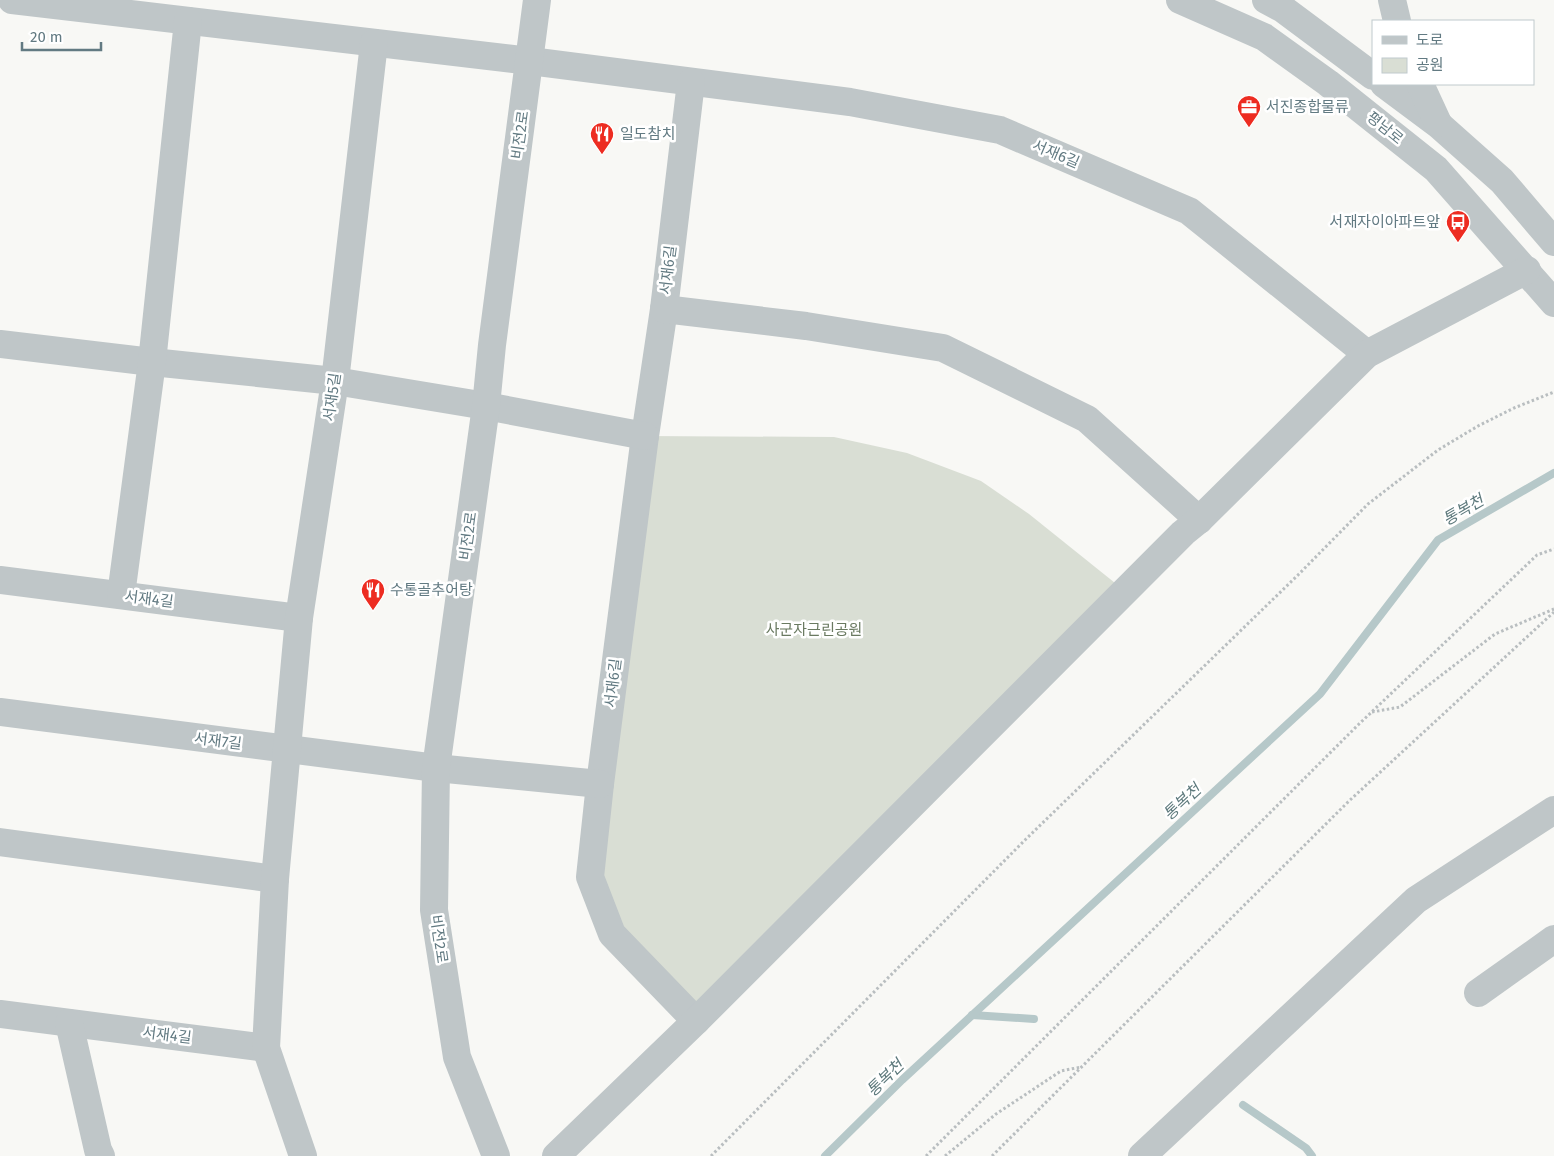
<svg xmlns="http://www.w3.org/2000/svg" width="1554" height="1156" font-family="'Fira Sans','Noto Sans KR',sans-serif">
<rect width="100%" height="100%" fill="#f8f8f5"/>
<polygon fill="#d9ded4" points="645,436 834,437 907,453 981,481 1029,514 1125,591 696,1021 612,934 590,877"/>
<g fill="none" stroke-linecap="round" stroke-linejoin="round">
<g stroke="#b6c8c9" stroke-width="8">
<polyline points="972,1015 1034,1019"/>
<polyline points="1243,1105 1306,1148 1312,1156"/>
<polyline points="825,1156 902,1080 1320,694 1438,540 1554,473"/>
</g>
<g stroke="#b9bec0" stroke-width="3" stroke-dasharray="2.5 2.5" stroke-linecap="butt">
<polyline points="1372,712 1400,707 1495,634 1554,609"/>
<polyline points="711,1156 1025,840 1298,575 1368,504 1438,450 1478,426 1514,408 1554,392"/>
<polyline points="926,1156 1359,724 1537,555 1554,549"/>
<polyline points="945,1156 996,1114 1061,1071 1081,1067"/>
<polyline points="992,1156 1349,801 1554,612"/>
</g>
<g stroke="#bfc6c8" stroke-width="28">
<polyline points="12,0 530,61 850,102 1000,130 1189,211 1367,354"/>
<polyline points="1180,0 1264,37 1328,83 1436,169 1554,303"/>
<polyline points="1266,0 1283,9 1373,76"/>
<polyline points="1392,0 1397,21"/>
<polyline points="691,82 664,309 645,436 600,784 590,877 612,934 696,1021"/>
<polyline points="1384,84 1439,125 1502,181 1554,242"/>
<polyline points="1420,84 1438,123"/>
<polyline points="664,309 806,326 943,348 1087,419 1199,520"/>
<polyline points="0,344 152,362 335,381 486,406 645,436"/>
<polyline points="0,580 299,618"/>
<polyline points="121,595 152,362 188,21"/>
<polyline points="0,712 436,768 600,784"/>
<polyline points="0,842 275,879"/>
<polyline points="1478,993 1554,939"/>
<polyline points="0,1014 266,1048"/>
<polyline points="69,1023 98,1150 101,1156"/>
<polyline points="303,1156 266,1048 275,879 299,618 335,381 374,43"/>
<polyline points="496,1156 457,1057 434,910 436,768 486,406 492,345 537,0"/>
<polyline points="556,1156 696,1021 1183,533 1199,520 1367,354 1527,270"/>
<polyline points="1142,1156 1416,900 1554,810"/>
</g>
</g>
<defs>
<g id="office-pin" transform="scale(1.25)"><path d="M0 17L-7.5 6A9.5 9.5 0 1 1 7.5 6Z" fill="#ed2c21" stroke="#fff"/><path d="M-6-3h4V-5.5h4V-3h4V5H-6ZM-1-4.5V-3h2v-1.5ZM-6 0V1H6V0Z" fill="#fff"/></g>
<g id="restaurant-pin" transform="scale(1.25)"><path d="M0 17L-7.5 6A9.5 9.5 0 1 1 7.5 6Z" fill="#ed2c21" stroke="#fff"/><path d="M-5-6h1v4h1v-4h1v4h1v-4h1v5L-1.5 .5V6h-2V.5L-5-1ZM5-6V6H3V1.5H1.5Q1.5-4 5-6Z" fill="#fff"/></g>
<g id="bus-pin" transform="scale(1.25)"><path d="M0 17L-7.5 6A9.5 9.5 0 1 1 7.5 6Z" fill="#ed2c21" stroke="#fff"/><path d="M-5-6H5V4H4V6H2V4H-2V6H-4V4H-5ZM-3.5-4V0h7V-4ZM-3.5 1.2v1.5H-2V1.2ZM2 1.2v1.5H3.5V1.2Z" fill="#fff"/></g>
</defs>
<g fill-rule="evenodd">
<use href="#office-pin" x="1249" y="107"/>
<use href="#restaurant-pin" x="602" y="134"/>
<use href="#bus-pin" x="1458" y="222"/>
<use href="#restaurant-pin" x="373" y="590"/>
</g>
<g text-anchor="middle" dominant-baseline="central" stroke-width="5" stroke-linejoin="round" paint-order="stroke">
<g font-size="15" fill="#627a82" stroke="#fff" text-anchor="start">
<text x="1266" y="107">서진종합물류</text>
<text x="620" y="134">일도참치</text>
<text x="1440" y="222" text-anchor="end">서재자이아파트앞</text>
<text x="390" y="590">수통골추어탕</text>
</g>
<g font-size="15" fill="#627a82" stroke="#fff">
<text transform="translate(1385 128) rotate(39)">평남로</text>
<text transform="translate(520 135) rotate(-82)">비전2로</text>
<text transform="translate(1056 154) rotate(23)">서재6길</text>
<text transform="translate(668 270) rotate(-83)">서재6길</text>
<text transform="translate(332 397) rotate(-82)">서재5길</text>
<text transform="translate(468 536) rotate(-82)">비전2로</text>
<text transform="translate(149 599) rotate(7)">서재4길</text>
<text transform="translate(613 683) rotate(-83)">서재6길</text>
<text transform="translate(218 741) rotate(7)">서재7길</text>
<text transform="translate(439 939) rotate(82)">비전2로</text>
<text transform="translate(167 1035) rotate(7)">서재4길</text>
</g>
<g font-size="15" fill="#6a7a61" stroke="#fff">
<text x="814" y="630">사군자근린공원</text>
</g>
<g font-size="16" font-style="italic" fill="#5d797c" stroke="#fff">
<text transform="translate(1463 510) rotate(-30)">통복천</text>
<text transform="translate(1182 802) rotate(-43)">통복천</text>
<text transform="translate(885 1078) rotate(-44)">통복천</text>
</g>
</g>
<rect x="1372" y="20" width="162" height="65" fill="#ffffff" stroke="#c0cacd"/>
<rect x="1382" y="36" width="25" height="8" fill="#bfc6c8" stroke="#c0cacd"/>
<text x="1416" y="45" font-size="15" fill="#627a82">도로</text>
<rect x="1382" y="58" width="25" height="15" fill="#d9ded4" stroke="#c0cacd"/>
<text x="1416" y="70" font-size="15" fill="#627a82">공원</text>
<path d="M22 42v8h79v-8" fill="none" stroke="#627a82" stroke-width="2.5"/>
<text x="30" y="42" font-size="15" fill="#627a82" stroke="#ffffff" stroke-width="4" paint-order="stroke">20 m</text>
</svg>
